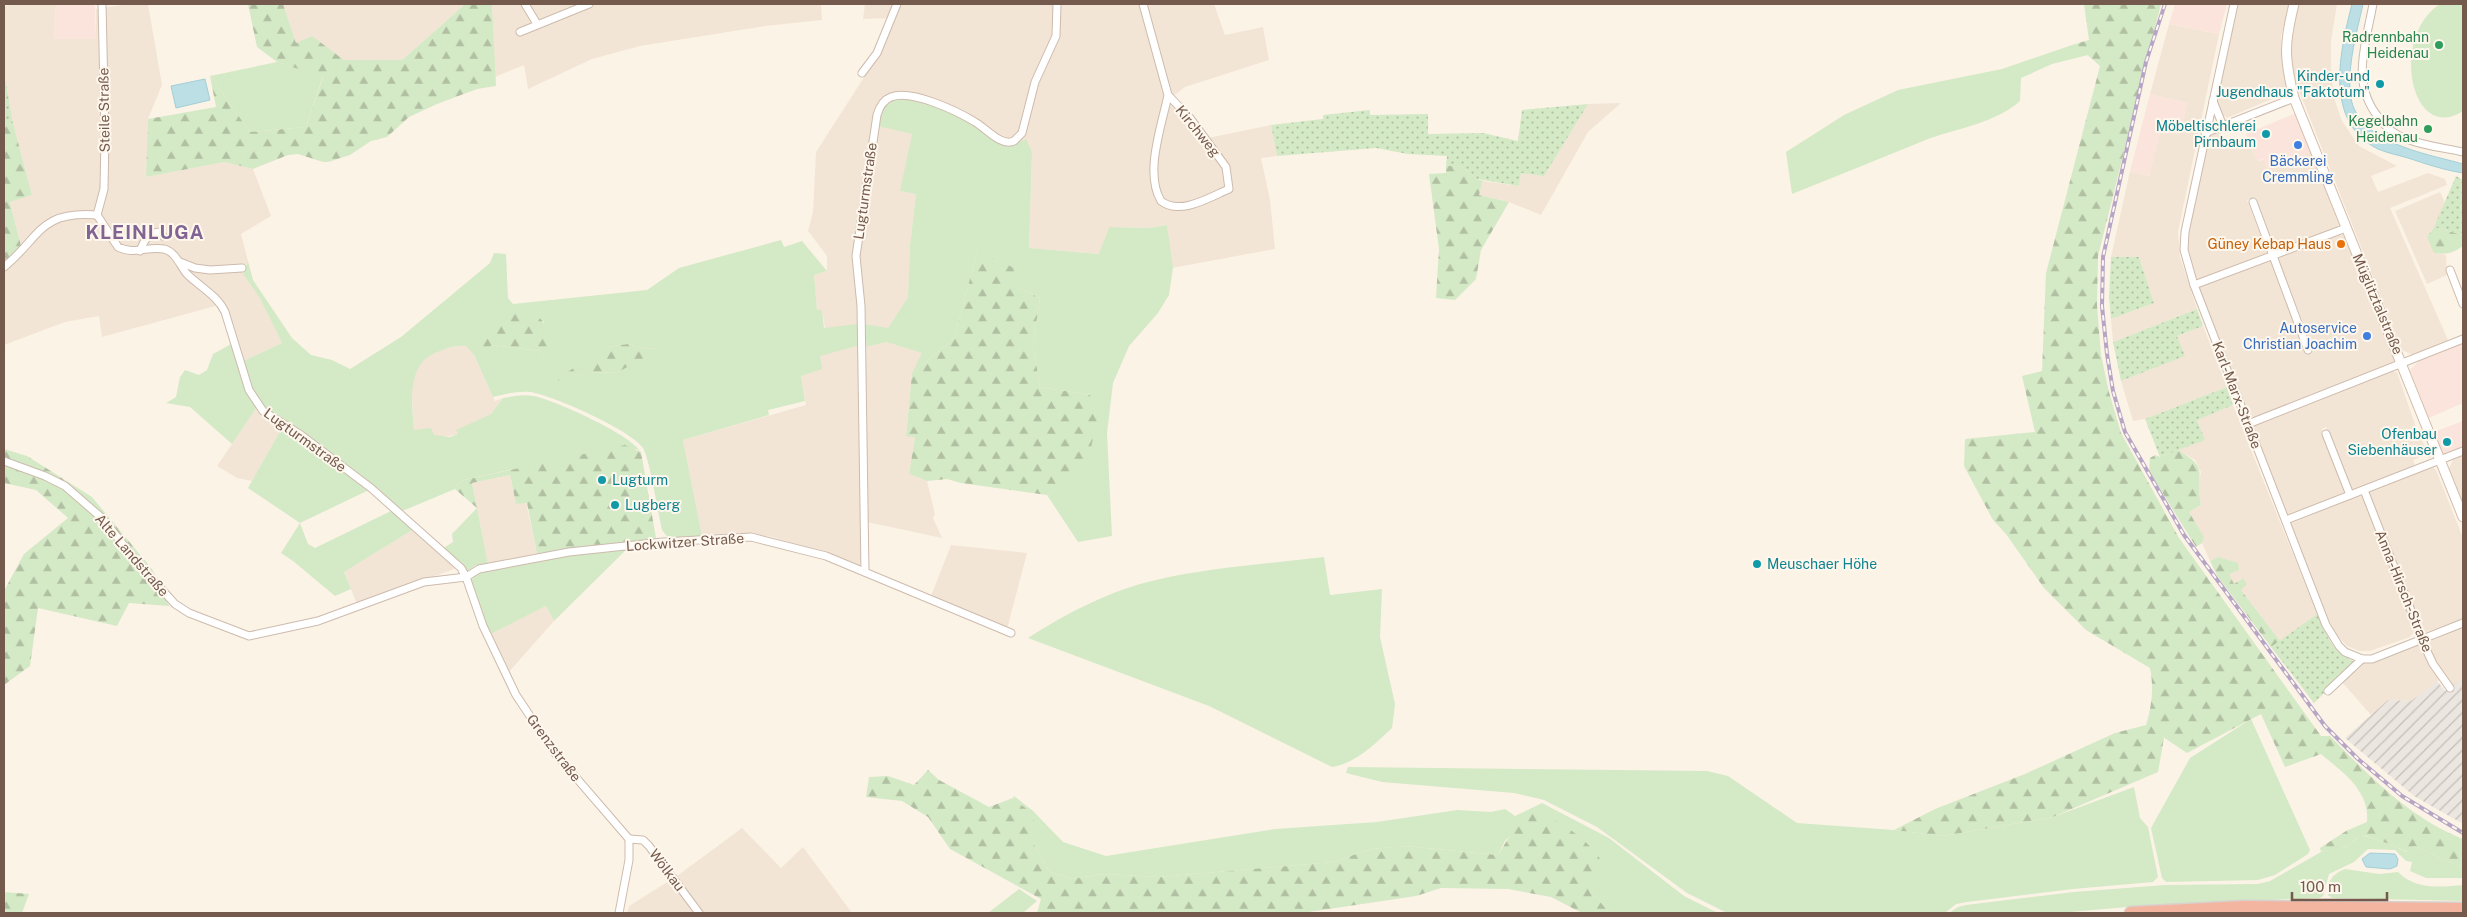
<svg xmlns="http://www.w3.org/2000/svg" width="2467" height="917" font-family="'Public Sans',sans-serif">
<defs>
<pattern id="industrial-furrows" width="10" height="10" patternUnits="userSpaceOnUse" patternTransform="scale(1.25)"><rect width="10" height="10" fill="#ece6e0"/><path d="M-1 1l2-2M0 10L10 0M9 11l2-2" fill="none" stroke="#c4bdb8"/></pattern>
<pattern id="forest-firs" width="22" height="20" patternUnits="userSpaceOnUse" patternTransform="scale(1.25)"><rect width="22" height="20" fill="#d4e9c5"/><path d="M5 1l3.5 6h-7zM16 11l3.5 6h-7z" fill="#b1c0a2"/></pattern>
<pattern id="garden-dots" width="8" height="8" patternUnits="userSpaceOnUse" patternTransform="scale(1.25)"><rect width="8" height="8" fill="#d4e9c5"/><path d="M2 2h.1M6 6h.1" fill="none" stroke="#b1c0a2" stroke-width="1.8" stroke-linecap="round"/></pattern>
</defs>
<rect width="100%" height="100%" fill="#fcf3e7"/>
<g fill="#f3e5d5">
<polygon points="16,4 56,4 54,39 96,39 96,9 130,4 148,4 162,85 148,119 146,177 224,162 253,169 271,216 241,234 248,261 243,274 259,297 282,343 239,363 219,305 102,337 99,316 65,322 4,345 4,270 21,256 25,250 21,246 10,201 32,195 13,123 4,71 4,6"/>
<polygon points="283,4 462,4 462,7 402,60 344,60 312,37 296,44"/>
<polygon points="492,4 821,4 822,20 765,26 640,46 592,59 528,89 524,65 495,77"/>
<polygon points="865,4 1214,4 1225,35 1263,27 1269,60 1185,87 1172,97 1208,138 1271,125 1277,156 1261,158 1270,200 1275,249 1172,268 1167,225 1148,228 1109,227 1100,254 1029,248 1032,152 1025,140 1007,147 994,138 912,134 901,191 916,194 910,245 908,297 888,328 867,347 886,342 923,353 912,373 906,435 915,436 909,474 927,481 935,514 933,518 942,538 867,522 863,567 773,537 744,533 702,536 683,440 806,405 801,376 820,356 825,329 822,310 817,311 814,275 827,271 827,256 808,231 813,212 816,152 879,54 893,18 863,19"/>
<polygon points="2238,4 2289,4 2281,37 2282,66 2288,92 2227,118 2220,112 2215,99"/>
<polygon points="2299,4 2337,4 2331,41 2331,68 2334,98 2342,121 2359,146 2397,166 2371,176 2378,192 2428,173 2445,179 2447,185 2390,208 2448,340 2412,355 2402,350 2294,78 2290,41"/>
<polygon points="2169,24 2219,34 2178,232 2180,257 2197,309 2113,342 2111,319 2154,303 2139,257 2111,257 2130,171 2149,176 2160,133 2179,135 2187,103 2150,94"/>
<polygon points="1621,103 1588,132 1541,215 1509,202 1479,195 1483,181 1519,186 1521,173 1544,176 1588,104"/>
<polygon points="2219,130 2226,149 2241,142 2251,147 2257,161 2312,152 2339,225 2335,228 2274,250 2254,198 2247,200 2267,253 2198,279 2194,278 2187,244 2189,226 2208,139 2210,136"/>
<polygon points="2440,192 2445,203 2434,227 2427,237 2435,253 2446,255 2447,275 2427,284 2395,211"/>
<polygon points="2337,234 2347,236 2395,357 2394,361 2388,366 2253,419 2249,418 2198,288 2201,285 2269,259 2272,261 2307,353 2314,350 2277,258"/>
<polygon points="2203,326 2227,387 2145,419 2133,421 2121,381 2184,356 2177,336"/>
<polygon points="462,345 470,347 495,401 503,398 491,414 457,430 458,434 455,435 441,437 414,431 412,392 413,378 418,366 433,352"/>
<polygon points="2391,371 2397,372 2419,436 2431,456 2429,459 2427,454 2413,460 2415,466 2352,491 2326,427 2322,429 2346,492 2289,516 2286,514 2251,426"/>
<polygon points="2233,405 2317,614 2280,641 2241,590 2242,578 2234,584 2218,557 2210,561 2202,543 2203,536 2189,512 2201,505 2197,490 2201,472 2195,460 2178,450 2204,440 2197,419"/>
<polygon points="257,407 283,426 252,481 237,478 217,466"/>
<polygon points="2463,455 2463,508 2448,471 2453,460"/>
<polygon points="2432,467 2436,470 2463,538 2463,619 2426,632 2423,630 2370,501 2370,493 2373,489"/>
<polygon points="510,475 516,504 526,502 537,554 488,564 472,483"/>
<polygon points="2359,495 2364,498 2415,631 2410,637 2370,651 2359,651 2347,646 2334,632 2290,524"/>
<polygon points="414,529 457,568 357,604 344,572"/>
<polygon points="951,545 1027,553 1007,629 931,596"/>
<polygon points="546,606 554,621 508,673 489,635"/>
<polygon points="2463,627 2463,678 2453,686 2439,666 2428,647 2429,642"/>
<polygon points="2413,645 2419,645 2422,648 2439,680 2411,701 2388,700 2371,715 2342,682 2362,662"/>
<polygon points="742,828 781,868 803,847 852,913 627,913 629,906 677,876"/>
</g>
<g fill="#fbe4db">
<polygon points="56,4 90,4 95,6 96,39 54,39"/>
<polygon points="2175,4 2227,4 2219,34 2169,24"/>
<polygon points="2150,94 2187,103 2179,135 2160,133 2149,176 2130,171"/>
<polygon points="2296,113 2312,152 2268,170 2263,159 2257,161 2246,134"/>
<polygon points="2463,341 2463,403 2429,418 2410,370 2420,360"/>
<polygon points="2463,421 2463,448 2446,455 2442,453 2434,432"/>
</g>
<polygon fill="url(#industrial-furrows)" points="2463,678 2463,824 2414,796 2345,738 2388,700 2411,701 2437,681 2445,691"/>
<g fill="#d4e9c5" fill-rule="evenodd">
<path d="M2440,4h23v107c-52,34 -74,-74 -23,-107z"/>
<path d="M2075,44l13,11 -36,9 -31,14 -1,23c-25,22 -61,27 -92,38 -45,18 -90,37 -136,55l-6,-42 58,-37 54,-25 104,-21z"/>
<polygon points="277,62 323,76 306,127 250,132 210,76"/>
<path d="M903,98l42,12 28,13 34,24 19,-8 6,13 -3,96 70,6 10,-27 39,1 19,-3 6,43 -4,27 -11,18 -29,33 -16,37 -6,50 5,103 -34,6 -31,-47 39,-30 4,-70 -50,-8 -7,-43 7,-46 -26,-12 -37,-34 -23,87 -42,34 10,-20 -36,-11 -19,5 -3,-23 24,4 20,-31 2,-52 6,-51 -16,-3 12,-57 -34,-8c3,-17 8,-25 25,-28z"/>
<path d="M781,240l3,7 18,-6 25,30 -13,4 3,35h5l2,18 33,-4 3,21 -40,11 2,13 -21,7 4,25 -37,9 1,5 -86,25 19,96 -33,3 -7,-9c-4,-17 -12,-70 -19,-82 -12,-18 -91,-53 -113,-56 -12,-1 -25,2 -37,5l-19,-42 -8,-9c-7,-1 -16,1 -23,4 -38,10 -31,50 -29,80l17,-2 3,7 16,2 8,-3 -2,-4 35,-16 12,-16c10,-2 21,-4 31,-2 22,5 96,38 107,56l-4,-3 -128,21 -45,10 -7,5 -2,4 -55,23 -129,-97 -18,-21 -10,-33 39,-18 -23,-46 -16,-23 5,-13 5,19 39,58 19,17 21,5 18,9 51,-32 89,-74 4,-10 12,1 2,44 5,6 134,-14 32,-22zM544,321v35l-4,-5 -48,-6 -5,1zM628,344l18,5 11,-1 -39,24 -32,1 -28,7 49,-33z"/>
<polygon points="233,343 257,407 232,444 190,407 166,403 176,397 180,377 185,370 199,375 207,370 213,354"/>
<polygon points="283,426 371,489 300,523 308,544 315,548 393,510 414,529 344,572 351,589 335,596 293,561 281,553 300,523 248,488"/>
<polygon points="477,508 488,564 476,565 466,572 442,549 453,542 452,534"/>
<polygon points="627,549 554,621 546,606 489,635 471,580 480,572 570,555"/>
<path d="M1324,557l6,38 52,-6 -2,48 15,67 -3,24c-17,16 -36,35 -60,39l-123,-61 -181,-68c39,-25 83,-48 128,-58 55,-13 112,-16 168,-23z"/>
<polygon points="2251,719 2310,850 2308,854 2275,875 2258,880 2166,882 2162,878 2151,828 2190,758"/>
<polygon points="1348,767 1707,771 1728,776 1797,823 1894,830 1943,836 2053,817 2134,787 2140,818 2148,827 2158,877 2153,882 2073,889 1967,902 1956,904 1945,913 1727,913 1687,893 1597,827 1544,800 1514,793 1382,782 1346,773"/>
<polygon points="1014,796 1033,811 1063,842 1106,856 1275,829 1377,822 1457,810 1491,812 1505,809 1515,816 1542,803 1609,838 1684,896 1718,913 1610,913 1594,895 1591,878 1567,828 1535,809 1505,841 1498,855 1405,846 1371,849 1333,862 1159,877 1104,874 1072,879 1050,872 1033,843 1033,815 1013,798"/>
<path d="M2360,836c12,0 36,11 47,16l7,-6 49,22v10h-37l-16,-7 2,-9 -6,-1 -11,-11 -27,-1 -14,13 -25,12 -6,22 -3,2 -171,7 -90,8h-110l9,-6 8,-2 108,-13 91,-7 93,-1 12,-3 51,-29 24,-5z"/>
<path d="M2345,869l34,5 19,-2c18,18 42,15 65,13v16l-131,-3 -4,-3c-1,-14 4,-21 17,-26z"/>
<polygon points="1019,889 1037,901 1023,913 988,913"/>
</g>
<g fill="url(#forest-firs)">
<polygon points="248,4 283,4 296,43 312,36 344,60 402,60 462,7 463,4 492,4 496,86 477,89 437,104 409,117 387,137 371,141 350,155 328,162 323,162 298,154 288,155 253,169 224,162 146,177 148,119 216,107 210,76 250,132 306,127 323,77 277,62 257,47"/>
<path d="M2084,4h77l-63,252 -1,49 4,50 8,37 12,41 58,105 142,198h9c39,40 80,82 133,103v29l-49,-22 -6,6c-8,-3 -41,-18 -47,-16 -6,2 -11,9 -17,11 -7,3 -15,3 -23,5l-1,-4 26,-17 21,-9c3,-32 -24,-49 -46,-68l-36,13 -24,-53 -74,39 -27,-18 4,3 -6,34 -105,45 -110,19 -49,-6 41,-21 90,-35 90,-41 31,-8c6,-20 8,-37 4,-57l-64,-38 -42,-42 -38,-54 -13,-14 -29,-54 1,-27 70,-7 -13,-56 20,-5 4,-98 54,-207 -25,-22 14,-4z"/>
<polygon points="13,123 32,195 10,202 21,246 4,263 4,127"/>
<polygon points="1446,165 1462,167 1477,179 1483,181 1479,195 1509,202 1481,250 1476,279 1455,300 1436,298 1439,249 1429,174 1446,173"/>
<path d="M2434,227l29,8v11c-10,7 -16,9 -29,7l-7,-16z"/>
<polygon points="977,252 1017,269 1014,286 1040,298 1033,344 1040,387 1090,395 1098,417 1087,465 1047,495 961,483 947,479 927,481 909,474 915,437 906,436 912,373 954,339"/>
<path d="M505,310c34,5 35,0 48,33l-4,10 -5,3 -4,-5 -48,-6 -9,6h-4l-4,-9z"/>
<polygon points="628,344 646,349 657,348 659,350 618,372 586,373 558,381 558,378 607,347"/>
<polygon points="625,445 641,452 656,538 653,542 537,554 527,503 516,504 510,475 472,483 477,508 455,489 457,485 464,480"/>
<polygon points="4,449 27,456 92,497 152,569 169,606 129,603 117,626 38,608 30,666 4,685 4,591 24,554 68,518 36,490 4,483"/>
<path d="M2178,450c35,21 15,22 23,55l-12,7 15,25 -2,6 -6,4 -47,-76 1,-13 5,-3 5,2z"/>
<polygon points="2218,557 2238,563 2239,570 2229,574 2234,584 2243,578 2247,584 2241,590 2280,641 2271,647 2218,577 2210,561"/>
<path d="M928,770l11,10 50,27 24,-9 21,17 -1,28 17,29 22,7 32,-5 55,3 174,-15 38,-13 34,-3 93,9 19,-31 18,-15c25,13 53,29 67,53l-10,16 2,17 16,18h-28l-31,-16 -43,-8 -67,-1 -25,8 -114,17h-265l4,-14 -91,-50 -22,-32 -26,-16 -36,-4 3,-20 19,-1 26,9z"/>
<polygon points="4,892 29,894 22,913 4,913"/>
</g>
<g fill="url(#garden-dots)">
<polygon points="4,71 13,123 4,127"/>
<polygon points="1588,104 1544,176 1521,173 1519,186 1477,179 1462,167 1446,165 1447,156 1408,154 1376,148 1277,156 1271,125 1323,119 1323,115 1370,110 1370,115 1428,114 1428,134 1483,133 1518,141 1522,110"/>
<polygon points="2456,176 2463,180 2463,235 2434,227"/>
<polygon points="2111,257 2139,257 2154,303 2111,319 2109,297"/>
<polygon points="2197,309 2203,326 2177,336 2185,356 2121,381 2113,342"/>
<polygon points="2227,387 2233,405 2197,420 2205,440 2160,457 2145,419"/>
<path d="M2317,614c9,21 17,41 39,48l-42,41 -43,-56z"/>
</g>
<g fill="#bcdfe5" stroke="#a2cfd6">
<path d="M2352,4h11c-6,28 -15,58 -13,88 4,51 75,61 113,72v9c-19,-3 -37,-9 -55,-15 -10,-3 -21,-5 -30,-9 -55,-27 -38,-98 -26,-145z"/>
<polygon points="205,79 210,100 176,108 171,86"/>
<polygon points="2370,853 2395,854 2398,859 2397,866 2390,869 2366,867 2362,859"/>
</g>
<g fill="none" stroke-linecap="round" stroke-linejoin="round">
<g stroke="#cdbbad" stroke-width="9">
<g id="minor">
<polyline points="525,4 537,24"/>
<path d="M1143,4l25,91 22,23 36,49 3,22c-19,8 -49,27 -68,12 -17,-28 1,-76 7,-106"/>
<polyline points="2234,4 2185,232 2184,250 2194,285 2326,625 2339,646 2345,652 2362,659 2372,659 2463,623"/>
<path d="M2373,4c-7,40 -23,79 6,114 7,10 16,17 28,21 17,7 38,9 56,13"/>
<polyline points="520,32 589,4"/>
<polyline points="862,73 877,53 897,4"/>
<polyline points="2213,101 2223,126"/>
<polyline points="2205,133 2294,98"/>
<polyline points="2253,202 2308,350"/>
<path d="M97,215l21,32c16,8 30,-1 46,2 12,3 16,17 23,25 13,13 30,21 38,38l24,78 14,21 38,24 70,53 90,80 5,9 17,49 33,69 38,57 75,87v21l-10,53"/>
<polyline points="97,215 104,189 105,135 102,4"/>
<path d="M140,251c4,-10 7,-18 20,-19l3,4"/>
<polyline points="180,262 195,268 210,270 242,268"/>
<path d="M4,267c37,-30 34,-56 93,-52"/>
<polyline points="2450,270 2463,304"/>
<polyline points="2194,285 2346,228"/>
<polyline points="2248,424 2463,339"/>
<polyline points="2326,434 2350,495"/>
<polyline points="4,461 45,476 65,486 103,519 136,561 175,604 189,613 249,636 318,621 424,582 466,577 479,569 569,552 663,542 751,537 826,556 1011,633"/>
<polyline points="2364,490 2426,649 2433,664 2450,688"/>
<polyline points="2286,520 2463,451"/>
<path d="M865,572l-4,-266 -5,-50 21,-141c2,-7 6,-15 14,-18 20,-8 66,14 84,25 11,6 26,25 39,19l8,-8 13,-51 21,-46 1,-32"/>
<polyline points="2328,691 2362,659"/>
<polyline points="629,839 643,840 649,846 699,913"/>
</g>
</g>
<g stroke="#d2bdad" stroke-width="11">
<path id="secondary" d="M2294,4c-10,40 -10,53 0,94l169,419"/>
</g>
<g stroke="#d8d1cd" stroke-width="15">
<polyline id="motorway" points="2131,913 2244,907 2463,909"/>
</g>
<use href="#minor" stroke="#fff" stroke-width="7"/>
<use href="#secondary" stroke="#fff" stroke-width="9"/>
<use href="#motorway" stroke="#f3b5a0" stroke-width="12"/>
<g stroke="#b6a5c5" stroke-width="4">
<polyline id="rail" points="2165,4 2146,62 2103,257 2102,306 2107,354 2113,391 2125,432 2184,535 2325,726 2358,759 2402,796 2463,833"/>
</g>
<use href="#rail" stroke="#fef7ed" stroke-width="2" stroke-dasharray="5.5" stroke-linecap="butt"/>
</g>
<g fill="#2e9e5b" stroke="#fef7ed" stroke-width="2">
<circle cx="2439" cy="45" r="5"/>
<circle cx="2428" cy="129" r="5"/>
</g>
<g fill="#0f9aa8" stroke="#fef7ed" stroke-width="2">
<circle cx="2380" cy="84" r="5"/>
<circle cx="2266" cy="134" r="5"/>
<circle cx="2447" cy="442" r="5"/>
<circle cx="602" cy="480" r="5"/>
<circle cx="615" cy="505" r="5"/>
<circle cx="1757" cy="564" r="5"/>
</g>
<g fill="#3f7fe0" stroke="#fef7ed" stroke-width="2">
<circle cx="2298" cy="145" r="5"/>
<circle cx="2367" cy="336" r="5"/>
</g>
<circle fill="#e8710a" stroke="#fef7ed" stroke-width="2" cx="2341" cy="244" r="5"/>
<g text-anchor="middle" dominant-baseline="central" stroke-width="4" stroke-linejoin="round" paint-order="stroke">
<g font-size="14" fill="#27864d" stroke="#fef7ed" text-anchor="end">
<text x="2429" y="37">Radrennbahn<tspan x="2429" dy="16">Heidenau</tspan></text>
<text x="2418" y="121">Kegelbahn<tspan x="2418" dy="16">Heidenau</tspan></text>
</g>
<g font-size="14" fill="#0d838f" stroke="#fef7ed" text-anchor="end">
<text x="2370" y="76">Kinder- und<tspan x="2370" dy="16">Jugendhaus "Faktotum"</tspan></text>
<text x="2256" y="126">Möbeltischlerei<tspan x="2256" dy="16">Pirnbaum</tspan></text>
<text x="2437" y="434">Ofenbau<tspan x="2437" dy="16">Siebenhäuser</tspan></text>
<text x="612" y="480" text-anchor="start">Lugturm</text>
<text x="625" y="505" text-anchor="start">Lugberg</text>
<text x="1767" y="564" text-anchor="start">Meuschaer Höhe</text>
</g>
<g font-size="14" fill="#745a4c" stroke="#fef7ed">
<text transform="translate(104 110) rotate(-91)">Steile Straße</text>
<text transform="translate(1198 131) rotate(51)">Kirchweg</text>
<text transform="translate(865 191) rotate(-82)">Lugturmstraße</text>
<text transform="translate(2378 304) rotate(67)">Müglitztalstraße</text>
<text transform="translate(2237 395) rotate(69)">Karl-Marx-Straße</text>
<text transform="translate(305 440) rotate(36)">Lugturmstraße</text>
<text transform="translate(685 542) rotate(-4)">Lockwitzer Straße</text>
<text transform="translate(132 555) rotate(49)">Alte Landstraße</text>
<text transform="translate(2404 591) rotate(68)">Anna-Hirsch-Straße</text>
<text transform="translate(554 748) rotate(53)">Grenzstraße</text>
<text transform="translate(667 870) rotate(53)">Wölkau</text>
</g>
<g font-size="14" fill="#366cbe" stroke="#fef7ed">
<text x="2298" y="161">Bäckerei<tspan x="2298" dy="16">Cremmling</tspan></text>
<text x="2357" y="328" text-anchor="end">Autoservice<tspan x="2357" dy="16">Christian Joachim</tspan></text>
</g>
<g font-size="14" fill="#c56008" stroke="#fef7ed" text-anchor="end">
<text x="2331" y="244">Güney Kebap Haus</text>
</g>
<g font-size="19" font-weight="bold" letter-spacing="1" fill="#816491" stroke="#fef7ed">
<text x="145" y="232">KLEINLUGA</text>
</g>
</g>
<rect width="2467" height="917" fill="none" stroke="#745a4c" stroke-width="10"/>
<path d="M2292 892v8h95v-8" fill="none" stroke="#745a4c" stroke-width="2.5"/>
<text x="2300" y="892" font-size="15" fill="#745a4c" stroke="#fef7ed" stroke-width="4" paint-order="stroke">100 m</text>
</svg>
